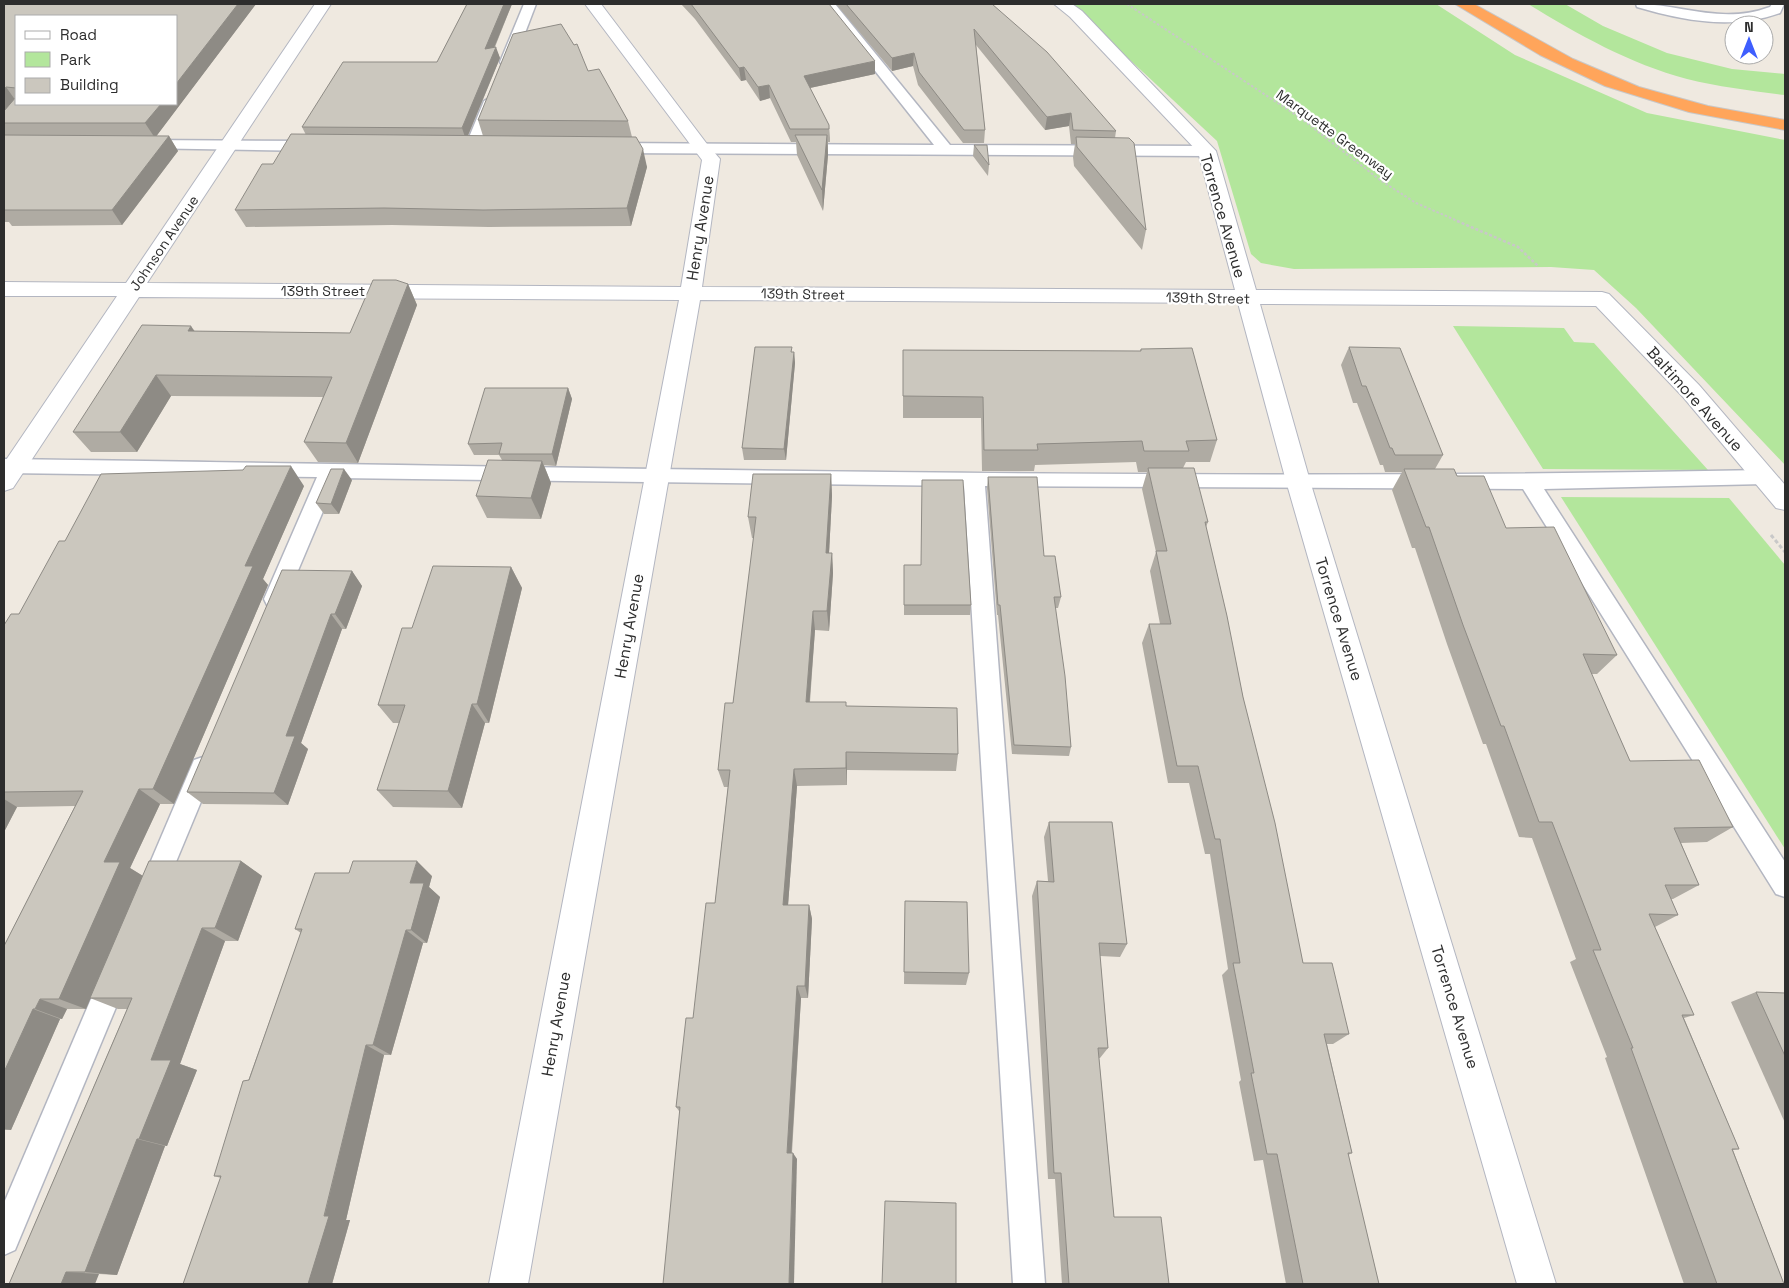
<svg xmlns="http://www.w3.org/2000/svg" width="1789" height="1288" font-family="'Space Grotesk',sans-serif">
<rect width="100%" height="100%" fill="#efe9e0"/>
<g fill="#b3e69c">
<polygon points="1070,4 1436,4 1515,55 1647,113 1785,140 1785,465 1636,308 1594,270 1551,267 1294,269 1261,263 1251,254 1217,141"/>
<path d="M1528,4h37l38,22 64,27 65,16 53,5v21c-32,-4 -66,-8 -98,-16 -57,-15 -110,-45 -159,-75z"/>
<polygon points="1453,326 1564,328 1574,342 1594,343 1708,470 1543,469"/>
<polygon points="1561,497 1729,498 1785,565 1785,849"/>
</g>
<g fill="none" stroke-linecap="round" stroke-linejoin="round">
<g stroke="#b3b6c1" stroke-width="3">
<g id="service">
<polygon points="524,4 536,4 514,62 512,65 502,65 500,62"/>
<polygon points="822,4 835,4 950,145 1207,146 1215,151 1207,156 611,153 603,148 611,143 934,145"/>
<path d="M1636,4c47,0 85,21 134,3l2,-3h12l-4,9c-47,17 -96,8 -143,-6z"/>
<polygon points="491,97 498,101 481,147 478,150 468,150 465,147 484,101"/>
<polygon points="143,140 314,141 322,146 314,151 138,148 135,145"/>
<path d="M4,459c587,8 1174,23 1761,11l7,2 3,5 -3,5 -7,2 -221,5 241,373v35l-9,-3 -253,-405 -538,-3 60,798h-32l-49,-798 -627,-8 -51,121 -3,6 -8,3 -8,-3 -3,-6 53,-122 -313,-4z"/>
<polygon points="203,757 212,760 215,768 161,898 152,902 143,898 139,889 194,760"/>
<polygon points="115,962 125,966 129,976 15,1250 4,1255 4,1203 105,966"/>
</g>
</g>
<g stroke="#b3b6c1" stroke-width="2">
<polygon id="minor" points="315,4 331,4 147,283 681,287 702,160 585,4 601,4 707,144 720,159 702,287 1235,290 1198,152 1070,17 1054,4 1072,4 1082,11 1216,151 1256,290 1602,292 1609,294 1699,385 1785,485 1785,510 1776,508 1683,397 1596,306 1260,304 1310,481 1556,1284 1517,1284 1286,481 1238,303 700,300 528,1284 489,1284 679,300 139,297 13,488 4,491 4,463 117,296 4,296 4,282 126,283"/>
</g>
<g stroke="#c8c8c8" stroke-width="2">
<polygon id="motorway" points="1455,4 1474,4 1573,59 1639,87 1708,106 1785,120 1785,130 1689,112 1605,86 1540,55"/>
</g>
<polyline stroke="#c8c8c8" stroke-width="2" stroke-dasharray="2.5 2" stroke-linecap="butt" points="1127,4 1299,117 1380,180 1416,203 1460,222"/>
<polyline stroke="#c8c8c8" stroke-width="2.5" stroke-dasharray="3 2" stroke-linecap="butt" points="1457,221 1518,247 1538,266"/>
<polyline stroke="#c8c8c8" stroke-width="3" stroke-dasharray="4 2.5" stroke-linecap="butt" points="1771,535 1785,552"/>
<use href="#service" fill="#fff" fill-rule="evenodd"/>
<use href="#minor" fill="#fff" fill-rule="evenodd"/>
<use href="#motorway" fill="#ffa55b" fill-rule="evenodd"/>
</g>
<g fill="#afaba3" fill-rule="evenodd">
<path d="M4,4h252l-100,132h13l9,15 -56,74 -110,1 -3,-4h-5zM16,16l160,88h-160z"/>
<polygon points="467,4 512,4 495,47 500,58 468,136 483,136 478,120 588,71 628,121 632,137 647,167 631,226 489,227 392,225 246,227 235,210 273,164 306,135 302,127 437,62"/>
<polygon points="681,4 829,4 875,74 810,88 829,125 830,138 830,142 828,142 828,155 823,211 797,155 796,142 791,142 770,98 760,101 746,80 741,81 695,19"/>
<polygon points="836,4 992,4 1116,131 1115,138 1146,230 1142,250 1074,166 1073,157 1075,144 1071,144 1069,126 1045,130 976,45 985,130 984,143 963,143 918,85 913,66 892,71"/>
<polygon points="974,145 989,165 988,176 973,156"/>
<polygon points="408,284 417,305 358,463 318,462 304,442 323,397 171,396 137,452 91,452 73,432 195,331 350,333"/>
<polygon points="1349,347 1443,455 1435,469 1457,476 1506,528 1617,655 1597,674 1591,674 1630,761 1733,827 1707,842 1681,843 1699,885 1673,899 1671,899 1678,915 1655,927 1694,1015 1684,1018 1739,1149 1733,1150 1784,1284 1684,1284 1605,1058 1607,1057 1570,962 1576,959 1532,838 1519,837 1486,744 1483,744 1447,644 1415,548 1412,548 1392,490 1402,472 1385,472 1383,465 1380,465 1357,403 1353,403 1341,365"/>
<polygon points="1141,349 1217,440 1210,462 1186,462 1183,468 1208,522 1206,527 1243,697 1303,963 1349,1034 1333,1044 1327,1044 1352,1153 1348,1155 1379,1284 1286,1284 1263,1160 1254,1161 1239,1082 1241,1080 1222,975 1228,969 1210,854 1205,854 1189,783 1168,783 1142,643 1149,624 1160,624 1150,571 1156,552 1142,489 1147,472 1138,472 1136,462 1035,465 1034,471 982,471 981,418 903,418 903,350 1140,351"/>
<polygon points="794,352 795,363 786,460 744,460 742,448"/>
<polygon points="568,388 572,399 556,466 544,465 551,483 541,519 487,518 476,496 502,460 499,455 474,455 468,444"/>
<polygon points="831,474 832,496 829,553 832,553 833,573 829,631 815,630 810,702 847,706 958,754 956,771 847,770 847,785 797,786 788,905 809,905 812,919 808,998 801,998 792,1153 797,1159 679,1111 676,1107 715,903 728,787 724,787 718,770 733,703 754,538 752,538 748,517"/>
<polygon points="988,477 1044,556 1061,597 1058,608 1055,608 1071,747 1069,756 1012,754 998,615 997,615 987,488"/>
<polygon points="352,480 339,514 324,514 316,503"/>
<polygon points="304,486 263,579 268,585 174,804 160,804 130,868 143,876 241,861 262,876 238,941 225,941 180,1064 197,1070 167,1146 165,1146 117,1275 99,1274 9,1284 127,1009 118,1009 90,998 86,1009 67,1009 62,1019 60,1019 11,1130 4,1130 4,946 75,806 17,807 4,832 4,625 19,614 65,541"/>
<polygon points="904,565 971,605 970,615 904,615"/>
<polygon points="511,567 522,588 489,723 485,723 462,808 393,807 377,790 399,723 393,723 378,705 412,628"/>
<polygon points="352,571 362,586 346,629 342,629 301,743 308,749 288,805 203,804 187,792"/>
<polygon points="1049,822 1127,944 1120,957 1100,956 1108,1048 1100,1058 1099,1058 1114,1217 1169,1284 1062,1284 1055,1179 1048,1179 1032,896 1037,881 1048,881 1044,837"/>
<polygon points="432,876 429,887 440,897 427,943 423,943 391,1055 384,1055 346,1220 350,1220 332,1284 183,1284 221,1178 214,1176 301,933 295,929"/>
<polygon points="905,901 969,973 966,985 904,984"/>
<polygon points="1756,992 1785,993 1785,1123 1731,1002"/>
</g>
<g fill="#8e8b85">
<polygon points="238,4 256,4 155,138 145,123 161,104 176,104 176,84"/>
<polygon points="504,4 512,4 489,60 485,49"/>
<polygon points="496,47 500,58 466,140 462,128"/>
<polygon points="914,53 913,66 892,71 892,58"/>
<polygon points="875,61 875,74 805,89 804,76"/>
<polygon points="744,67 746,80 741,81 739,68"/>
<polygon points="769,85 770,98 760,101 758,87"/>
<polygon points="6,87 16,101 4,116 4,90"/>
<polygon points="1071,113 1069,126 1045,130 1047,117"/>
<polygon points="827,135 828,155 823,211 822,190"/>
<polygon points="169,136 178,151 122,225 112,210"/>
<polygon points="643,149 647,167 631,226 627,208"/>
<polygon points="408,284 417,305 358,463 346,443"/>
<polygon points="191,326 205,346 188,331"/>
<polygon points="794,352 795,363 786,460 784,449"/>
<polygon points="156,375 171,396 137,452 120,432"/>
<polygon points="568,388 572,399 556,466 552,454"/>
<polygon points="542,461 551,483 541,519 531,498"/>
<polygon points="291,466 304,486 263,579 268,585 174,804 153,789 245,566"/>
<polygon points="344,469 352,480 339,514 331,504"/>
<polygon points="831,474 832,496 828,573 826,553"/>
<polygon points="832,553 833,573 829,631 827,611"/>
<polygon points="511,567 522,588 489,723 477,704"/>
<polygon points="352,571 362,586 346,629 335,614"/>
<polygon points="813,611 815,630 808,721 806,702"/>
<polygon points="331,614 342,629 301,743 308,749 288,805 274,793 286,736"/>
<polygon points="472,704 485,723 462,808 448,791"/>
<polygon points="846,752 847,770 847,785 846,768"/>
<polygon points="794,769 797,786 787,919 783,905"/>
<polygon points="139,789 160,804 130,868 143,876 86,1009 59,999 104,862"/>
<polygon points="4,799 17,807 4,832"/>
<polygon points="241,861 262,876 238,941 215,928"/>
<polygon points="417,861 432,876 429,887 440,897 427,943 411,930 410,883"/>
<polygon points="809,905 812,919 808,998 805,986"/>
<polygon points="202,928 225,941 180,1064 197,1070 167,1146 139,1139 151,1060"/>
<polygon points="406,930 423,943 391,1055 373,1045"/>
<polygon points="797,986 801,998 791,1159 787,1153"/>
<polygon points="40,999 67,1009 62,1019 35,1009"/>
<polygon points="33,1009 60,1019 11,1130 4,1129 4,1072"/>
<polygon points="366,1045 384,1055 346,1220 350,1220 332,1284 308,1284"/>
<polygon points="137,1139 165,1146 117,1275 85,1272"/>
<polygon points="793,1153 797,1159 794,1284 789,1284"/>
<polygon points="66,1272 99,1274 95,1284 61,1284"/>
</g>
<g fill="#cbc7be" stroke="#8e8b85">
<polygon points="4,4 238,4 176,84 176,16 16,16 16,88 6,87 4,90"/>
<polygon points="467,4 504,4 485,49 496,47 462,128 302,127 343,62 437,62"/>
<polygon points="691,4 829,4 875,61 804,76 829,125 829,129 790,129 769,85 758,87 744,67 739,68"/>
<polygon points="846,4 992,4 1047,52 1116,131 1073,130 1071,113 1047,117 974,29 985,130 964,130 919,72 914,53 892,58"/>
<polygon points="561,24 574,45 577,44 588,71 599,69 628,121 478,120 513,34"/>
<polygon points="16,97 16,104 161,104 145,123 4,123 4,111"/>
<polygon points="291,134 636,137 643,149 627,208 483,210 384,208 235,210 262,164 273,164"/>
<polygon points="4,135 169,136 112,210 4,210"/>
<polygon points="795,135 827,135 822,190"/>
<polygon points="1076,137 1129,138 1134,143 1146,230 1077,147"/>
<polygon points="974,145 987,145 989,165"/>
<polygon points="373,280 396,280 408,284 346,443 304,442 332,377 156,375 120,432 73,432 142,325 191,326 188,331 350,333"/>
<polygon points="755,347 792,347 791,352 794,352 784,449 742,448"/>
<polygon points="1349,347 1400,348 1443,455 1395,455 1392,448 1390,448 1366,386 1362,386"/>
<polygon points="1192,348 1217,440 1186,441 1189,451 1144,451 1142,441 1037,444 1038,450 984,450 983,397 903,396 903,350 1141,351 1141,349"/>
<polygon points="485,388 568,388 552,454 499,454 502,443 468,444"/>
<polygon points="488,460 542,461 531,498 476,496"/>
<polygon points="246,466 291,466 245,566 253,566 153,789 139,789 104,862 120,862 59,999 40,999 35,1009 33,1009 4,1072 4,946 83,791 4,792 4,625 11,614 19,614 59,541 65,541 101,474 243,470"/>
<polygon points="1148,468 1194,468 1208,522 1205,522 1227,616 1243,697 1275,823 1303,963 1332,963 1349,1034 1324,1034 1352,1153 1348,1153 1379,1284 1303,1284 1277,1154 1267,1154 1251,1073 1254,1073 1233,963 1240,963 1220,839 1215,839 1198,766 1177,766 1149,624 1171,624 1156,551 1167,551"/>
<polygon points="331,469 344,469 331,504 316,503"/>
<polygon points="1404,469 1454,469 1457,476 1484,476 1506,528 1554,527 1617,655 1583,654 1630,761 1699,760 1733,827 1674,828 1699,885 1665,885 1678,915 1649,914 1694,1015 1682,1015 1739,1149 1732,1149 1784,1284 1717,1284 1631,1048 1633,1048 1593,950 1601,950 1552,822 1539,822 1504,726 1501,726 1463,625 1429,527 1426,527"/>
<polygon points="753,474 831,474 826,553 832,553 827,611 813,611 806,702 846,702 846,706 957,708 958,754 846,752 846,768 794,769 783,905 809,905 805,986 797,986 787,1153 793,1153 789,1284 663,1284 680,1107 676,1107 686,1018 693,1018 706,903 715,903 730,770 718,770 725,703 733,703 756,517 748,517"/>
<polygon points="988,477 1037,477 1044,556 1055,556 1061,597 1054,597 1065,676 1071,747 1014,745 1000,605 998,605"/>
<polygon points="922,480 963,480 971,605 904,605 904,565 921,565"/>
<polygon points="433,566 511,567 477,704 472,704 448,791 377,790 405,705 378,705 402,628 412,628"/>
<polygon points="282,570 352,571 335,614 331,614 286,736 295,736 274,793 187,792"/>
<polygon points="1049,822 1112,822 1127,944 1099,943 1108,1048 1098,1048 1114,1217 1161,1217 1169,1284 1069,1284 1061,1173 1054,1173 1037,881 1054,882"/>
<polygon points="149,861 241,861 215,928 202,928 151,1060 171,1060 139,1139 137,1139 85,1272 66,1272 61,1284 9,1284 132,998 90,998"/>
<polygon points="353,861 417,861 410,883 424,883 411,930 406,930 373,1045 366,1045 324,1216 329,1216 308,1284 183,1284 221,1176 214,1176 243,1081 249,1080 302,929 295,929 315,873 349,873"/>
<polygon points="905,901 967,902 969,973 904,972"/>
<polygon points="1756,992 1785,993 1785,1056"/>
<polygon points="885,1201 956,1203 956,1284 882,1284"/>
</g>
<g text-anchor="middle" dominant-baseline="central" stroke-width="4.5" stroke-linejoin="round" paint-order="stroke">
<g font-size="14" fill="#2d2d2d" stroke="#fff">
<text transform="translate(1335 134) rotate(36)">Marquette Greenway</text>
<text transform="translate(164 243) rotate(-56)">Johnson Avenue</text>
<text x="323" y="291">139th Street</text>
<text transform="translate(803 294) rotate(1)">139th Street</text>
<text transform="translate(1208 298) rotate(1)">139th Street</text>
</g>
<g font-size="16" fill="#2d2d2d" stroke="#fff">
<text transform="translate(1223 216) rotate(74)">Torrence Avenue</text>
<text transform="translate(700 228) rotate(-81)">Henry Avenue</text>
<text transform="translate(1695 399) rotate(48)">Baltimore Avenue</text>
<text transform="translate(1339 619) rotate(73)">Torrence Avenue</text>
<text transform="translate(629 626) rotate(-80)">Henry Avenue</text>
<text transform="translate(1455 1007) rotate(73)">Torrence Avenue</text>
<text transform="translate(556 1024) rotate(-80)">Henry Avenue</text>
</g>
</g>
<rect width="1789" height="1288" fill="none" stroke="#2d2d2d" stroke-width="10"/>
<rect x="15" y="15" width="162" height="90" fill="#ffffff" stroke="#ababab"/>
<rect x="25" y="31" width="25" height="8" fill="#ffffff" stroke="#ababab"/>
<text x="60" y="40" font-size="15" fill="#2d2d2d">Road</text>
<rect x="25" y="52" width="25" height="15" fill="#b3e69c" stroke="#ababab"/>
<text x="60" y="65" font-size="15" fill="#2d2d2d">Park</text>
<rect x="25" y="78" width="25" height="15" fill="#cbc7be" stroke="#ababab"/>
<text x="60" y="90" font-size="15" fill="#2d2d2d">Building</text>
<g transform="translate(1749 40)"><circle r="24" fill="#ffffff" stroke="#ababab"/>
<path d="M0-4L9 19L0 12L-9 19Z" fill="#3e5efe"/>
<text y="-8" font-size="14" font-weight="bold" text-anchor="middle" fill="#2d2d2d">N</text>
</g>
</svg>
